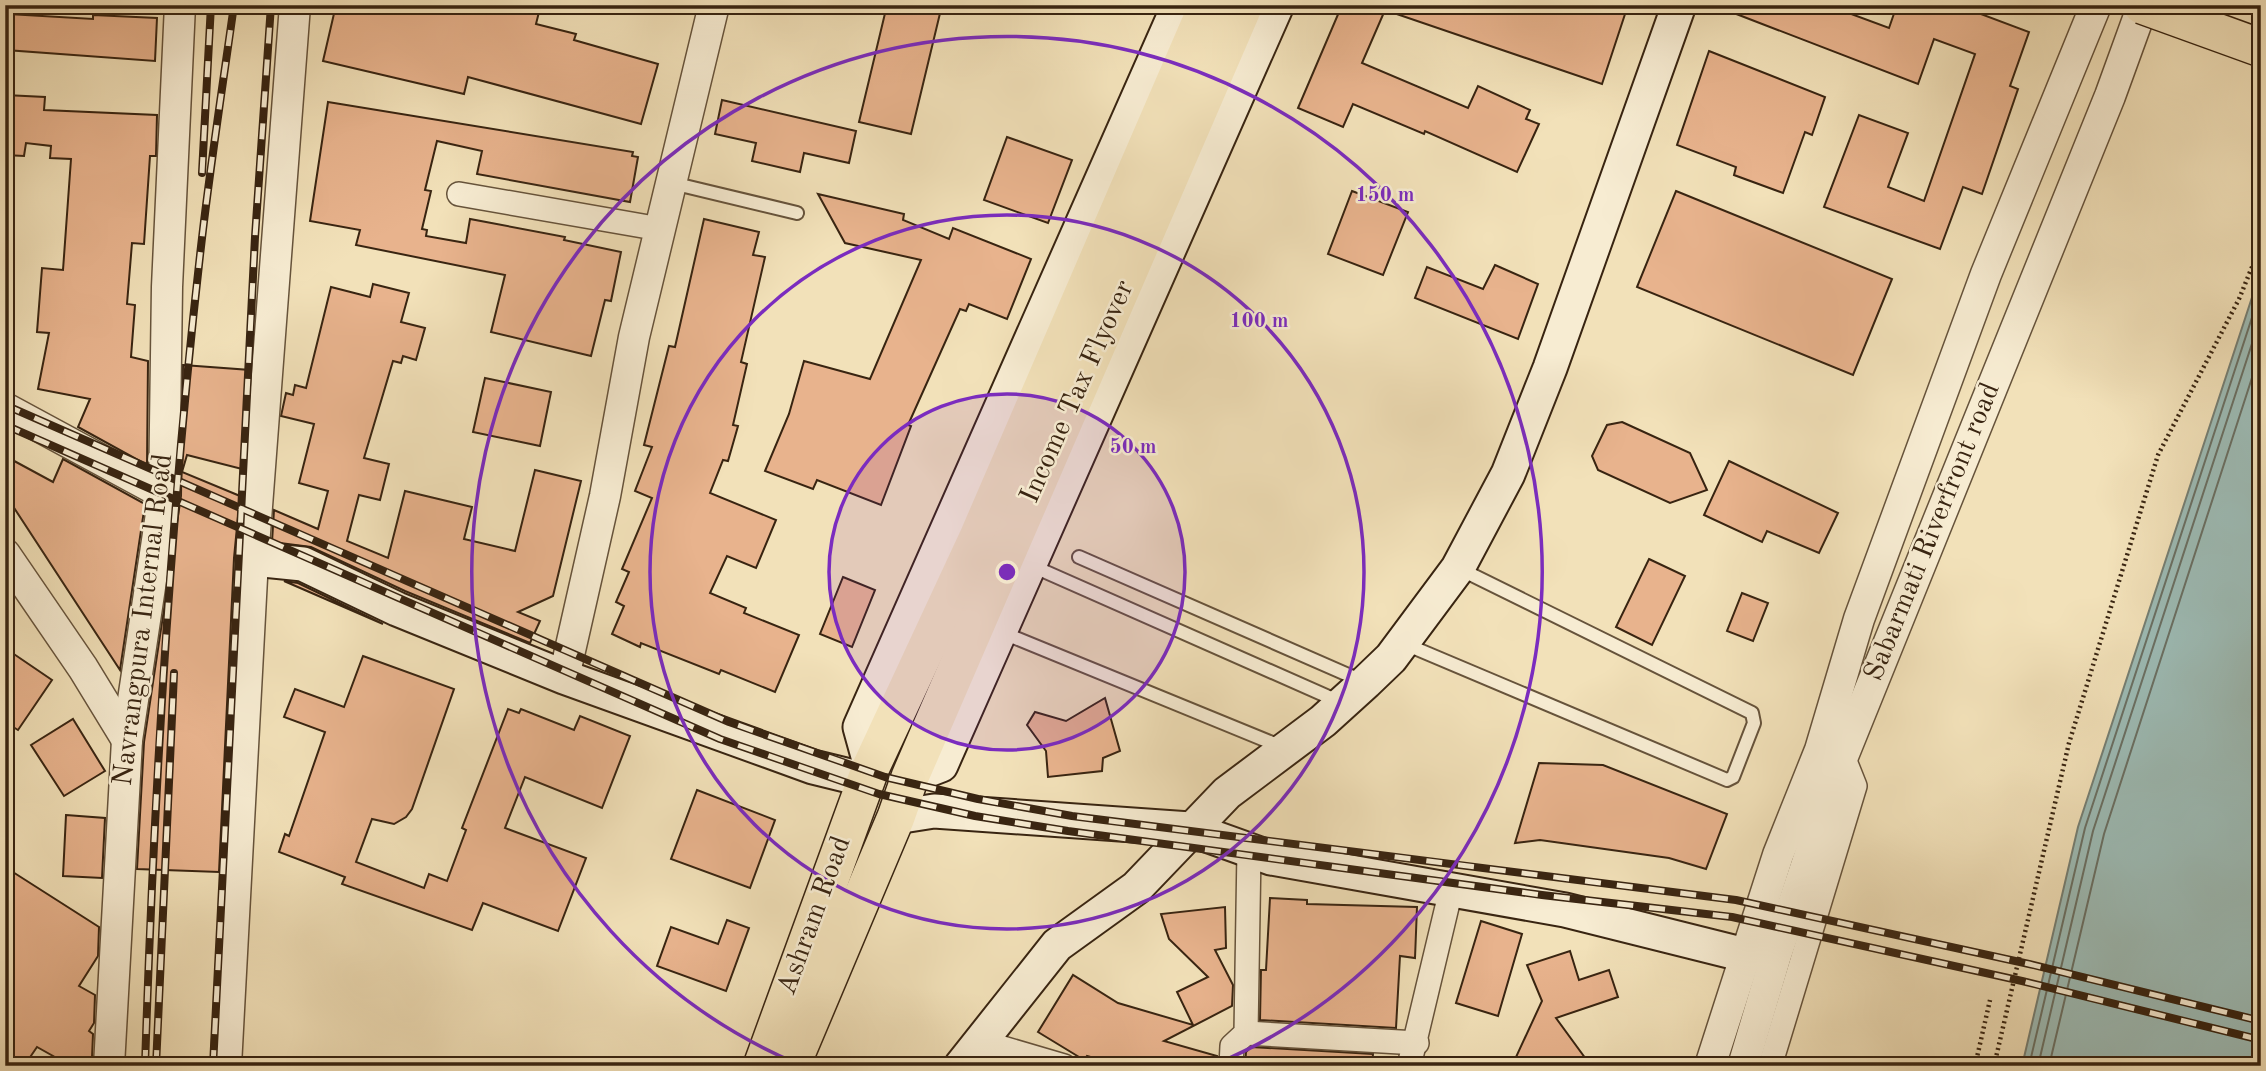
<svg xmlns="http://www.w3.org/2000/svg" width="2266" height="1071" font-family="'Old Standard TT',serif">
<rect width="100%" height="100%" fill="#f2e1b9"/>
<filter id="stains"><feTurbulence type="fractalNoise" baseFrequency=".00286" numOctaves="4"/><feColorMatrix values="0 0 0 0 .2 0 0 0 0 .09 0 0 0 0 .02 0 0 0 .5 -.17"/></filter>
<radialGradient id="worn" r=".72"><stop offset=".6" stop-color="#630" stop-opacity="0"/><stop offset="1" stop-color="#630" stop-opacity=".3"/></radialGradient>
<polygon fill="#9dbcb6" stroke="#757f74" stroke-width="2" points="2261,270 2261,1066 2022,1066 2078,827"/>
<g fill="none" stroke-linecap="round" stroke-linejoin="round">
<g stroke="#6a7064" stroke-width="2">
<polyline points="2029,1066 2085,828 2261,290"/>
<polyline points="2038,1066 2093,831 2261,316"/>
<polyline points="2049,1066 2104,834 2261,350"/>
</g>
</g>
<g fill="#e8b38d" stroke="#382411" stroke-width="2">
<polygon points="336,5 513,5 539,12 536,24 576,34 574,40 658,64 641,124 468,77 464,94 323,61"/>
<polygon points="887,5 942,5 911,134 859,122"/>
<polygon points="1342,5 1628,5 1602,84 1385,10 1362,63 1468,108 1478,86 1530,110 1526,119 1539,124 1517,172 1425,131 1424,134 1353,104 1343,127 1298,108"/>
<polygon points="1713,5 1827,5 1889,28 1897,5 1957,5 2029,32 2010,86 2018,89 1982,194 1963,187 1940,249 1824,207 1859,115 1908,133 1888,187 1924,201 1975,54 1934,39 1918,84"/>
<polygon points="8,14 93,19 93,15 157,18 155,61 6,50"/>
<polygon points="1709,51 1825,97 1812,135 1805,132 1783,193 1734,175 1736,167 1677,145"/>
<polygon points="5,95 45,97 44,110 157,115 156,156 150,156 144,244 132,243 127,304 135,305 131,357 148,361 147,465 78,427 90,399 38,389 49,333 37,332 42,268 63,270 71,159 50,158 51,146 26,143 24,156 5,155"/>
<polygon points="722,100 856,131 849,163 804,153 800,172 752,161 756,143 715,134"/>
<polygon points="328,102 633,152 632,156 638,157 630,202 477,174 482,151 437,141 425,190 431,191 422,229 427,230 426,236 466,243 470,219 565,237 564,240 621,252 611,301 605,300 591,356 491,332 505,275 356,245 360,230 310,221"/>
<polygon points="1007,137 1072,160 1048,223 984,200"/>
<polygon points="1352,191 1408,212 1383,275 1328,254"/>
<polygon points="1676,191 1892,279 1853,375 1637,287"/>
<polygon points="818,194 904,214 903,220 949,239 953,228 1031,259 1007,319 969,304 966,311 960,309 908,425 911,426 881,505 817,480 813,489 765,471 789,414 804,361 870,379 921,260 845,243"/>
<polygon points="704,219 759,232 753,255 765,257 741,362 747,364 733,425 738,426 728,461 723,460 710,493 776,520 756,568 727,556 710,593 746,608 744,613 799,635 775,692 721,670 719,674 641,643 640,647 612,634 624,606 616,602 629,572 622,569 652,498 635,491 652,447 644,445 669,346 675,347"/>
<polygon points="1495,265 1538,284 1518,339 1415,298 1427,267 1483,289"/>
<polygon points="373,284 409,293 401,322 425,328 416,360 403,356 401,363 393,361 364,458 389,464 380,500 359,495 347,541 388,558 405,491 472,507 464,539 515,551 535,470 581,481 553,596 518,612 540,621 530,643 405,591 311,547 272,542 274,510 318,529 328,491 299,483 314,424 281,416 286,393 293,395 295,385 306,388 331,287 370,297"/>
<polygon points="183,365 250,370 242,469 187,455 182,472 240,496 234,558 219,872 137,869 144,742 181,496"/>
<polygon points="485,378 551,392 540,446 473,432"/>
<polygon points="1622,422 1690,453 1707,490 1670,503 1598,470 1592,456 1607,425"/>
<polygon points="5,456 53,482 63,459 145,504 120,670 5,494"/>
<polygon points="1729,461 1838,513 1819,553 1767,531 1762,542 1704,515"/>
<polygon points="1649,559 1685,576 1652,645 1616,627"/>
<polygon points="843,577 875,590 852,647 820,634"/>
<polygon points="284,581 298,583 383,624"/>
<polygon points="1742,593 1768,603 1753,641 1727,631"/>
<polygon points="5,648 52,680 18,730 5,722"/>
<polygon points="363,656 454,689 412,809 406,817 394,824 372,819 356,862 424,888 429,874 447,881 466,830 462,828 508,709 519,713 521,709 574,730 580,716 630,736 602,808 525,777 505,828 586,858 558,931 483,903 472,930 342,884 345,877 279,852 285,834 289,836 325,732 284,717 295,689 344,707"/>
<polygon points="1105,698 1120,751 1103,758 1102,771 1048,777 1046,751 1027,725 1035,712 1066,721"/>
<polygon points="73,719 105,771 64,796 31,745"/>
<polygon points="1539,763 1603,765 1727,814 1706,869 1669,858 1540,840 1515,843"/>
<polygon points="697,790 775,820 750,888 671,859"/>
<polygon points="66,815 105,818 102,878 63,876"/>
<polygon points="5,867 99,927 98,956 79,986 95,995 94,1023 89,1031 93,1034 92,1057 87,1066 71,1066 37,1047 24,1066 5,1066"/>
<polygon points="1270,898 1307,900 1307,904 1417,907 1415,958 1400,956 1396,1028 1260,1020 1261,970 1266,970"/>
<polygon points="1225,907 1226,948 1215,950 1233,985 1232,1006 1164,1041 1217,1056 1217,1066 1121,1066 1087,1056 1084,1060 1038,1032 1073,975 1118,1003 1193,1025 1177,992 1208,977 1169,939 1161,914"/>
<polygon points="727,920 749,928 726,991 657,966 671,927 718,944"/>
<polygon points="1481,921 1522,934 1498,1016 1456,1003"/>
<polygon points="1570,951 1579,980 1609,970 1618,997 1556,1018 1591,1066 1555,1066 1550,1058 1540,1066 1523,1066 1516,1057 1542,1001 1527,965"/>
<polygon points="1251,1047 1373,1054 1372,1066 1245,1066 1246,1052"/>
</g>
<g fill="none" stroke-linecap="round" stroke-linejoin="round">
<g stroke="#66533b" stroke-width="16">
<g id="service">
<polyline points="672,183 797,213"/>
<polyline points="1079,557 1362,681"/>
<polyline points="1030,565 1340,702"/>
<polyline points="1001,632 1282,747"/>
<polyline points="1405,644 1727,780 1733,777 1754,723 1752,713 1458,568"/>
</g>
</g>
<g stroke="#66533b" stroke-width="26">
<g id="minor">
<polyline points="459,194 660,229"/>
<polyline points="1246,1033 1417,1043"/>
<polyline points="979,1041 1064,1066"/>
<polyline points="1231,1066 1232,1046 1246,1033 1249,850"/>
<polyline points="1409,1066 1451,890"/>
<polyline points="1770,1066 1855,786 1843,756"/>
</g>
</g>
<g stroke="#66533b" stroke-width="33">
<g id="tertiary">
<polyline points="5,408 164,494"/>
<polyline points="5,554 83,668 127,740"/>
<polyline points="564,677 605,496 634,337 714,5"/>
<polyline points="109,1066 127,740 164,494 167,287 180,5"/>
<polyline points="226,1066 253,559 295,5"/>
<polyline points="1710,1066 1778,855 1820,750 1859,619 1986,274 2096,5"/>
<polyline points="1743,1066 1776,955 1843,756 2110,96 2143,5"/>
</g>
</g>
<g stroke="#382411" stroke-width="37">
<g id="secondary">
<polyline points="253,559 303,564 397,609 564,677 813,767 866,780"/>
<polyline points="871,767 860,727 1179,5"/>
<polyline points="910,777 941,765 1277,5"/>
<polyline points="896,817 934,811 1190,829 1271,858 1565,910 1745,955"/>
<polyline points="961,1066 1057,945 1136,888 1227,793 1323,721 1366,682 1391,658 1458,568 1508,474 1550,368 1679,5"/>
</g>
</g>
<g stroke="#382411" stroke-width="40">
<g id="primary">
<polyline points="2242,5 2261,12"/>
<polyline points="762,1066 871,767 978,537 1208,5"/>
<polyline points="791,1066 896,817 910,777 1244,5"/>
</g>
</g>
<g stroke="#382411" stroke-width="4.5" stroke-dasharray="2 3.5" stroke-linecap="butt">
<polyline points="1975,1066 1990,1000"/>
<polyline points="1994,1066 2069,743 2158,455 2239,299 2261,245"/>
</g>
<use href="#service" stroke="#f7ecd2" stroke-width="12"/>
<use href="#minor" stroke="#f7ecd2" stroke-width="23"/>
<use href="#tertiary" stroke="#f7ecd2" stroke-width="30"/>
<use href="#secondary" stroke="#f7ecd2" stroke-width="33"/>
<use href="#primary" stroke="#f2e1b9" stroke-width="37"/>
<g stroke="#382411" stroke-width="8">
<g id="rail">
<polyline points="202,173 211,5"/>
<polyline points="5,405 729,722 885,777 978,799 1072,816 1736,900 2029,964 2261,1021"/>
<polyline points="5,425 720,739 879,794 975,816 1068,831 1542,895 1732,917 2022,981 2261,1040"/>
<path d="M145,1066c9,-276 25,-553 57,-828 9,-77 21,-155 32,-233"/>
<polyline points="156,1066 174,673"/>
<polyline points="213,1066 255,237 271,5"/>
</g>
</g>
<use href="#rail" stroke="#f7ecd2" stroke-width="5" stroke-dasharray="16" stroke-linecap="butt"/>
<g stroke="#382411" stroke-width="40" stroke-linecap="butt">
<polyline id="primary-bridge" points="2142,5 2261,48"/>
</g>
<use href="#primary-bridge" stroke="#f2e1b9" stroke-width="37"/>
</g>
<circle cx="1007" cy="572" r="178" fill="#7b2cbf" fill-opacity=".12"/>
<g fill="none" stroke="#7b2cbf" stroke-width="3.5">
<circle cx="1007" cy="572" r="178"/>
<circle cx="1007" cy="572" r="357"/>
<path d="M798 1064A535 535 0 1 1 1216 1064"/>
</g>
<g text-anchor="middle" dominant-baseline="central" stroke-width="5" stroke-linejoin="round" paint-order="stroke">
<g font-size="28" fill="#382411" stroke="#f7ecd2">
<text transform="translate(1078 392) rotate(-66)">Income Tax Flyover</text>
<text transform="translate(1933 532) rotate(-68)">Sabarmati Riverfront road</text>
<text transform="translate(144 620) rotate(-83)">Navrangpura Internal Road</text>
<text transform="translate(815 916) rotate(-70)">Ashram Road</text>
</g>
</g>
<circle cx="1007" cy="572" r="10" fill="#7b2cbf" stroke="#f7ecd2" stroke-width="3.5"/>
<g font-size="21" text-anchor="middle" font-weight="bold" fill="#7b2cbf" stroke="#f7ecd2" stroke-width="5" stroke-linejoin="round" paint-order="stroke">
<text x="1385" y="201">150 m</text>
<text x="1259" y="327">100 m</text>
<text x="1133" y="453">50 m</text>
</g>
<rect width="2266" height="1071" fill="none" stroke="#f2e1b9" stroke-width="28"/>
<rect x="7" y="7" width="2252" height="1057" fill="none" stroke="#382411" stroke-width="3.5"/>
<rect x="14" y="14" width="2238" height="1043" fill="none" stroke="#382411" stroke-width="2"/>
<rect width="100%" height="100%" filter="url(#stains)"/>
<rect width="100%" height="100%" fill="url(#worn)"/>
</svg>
